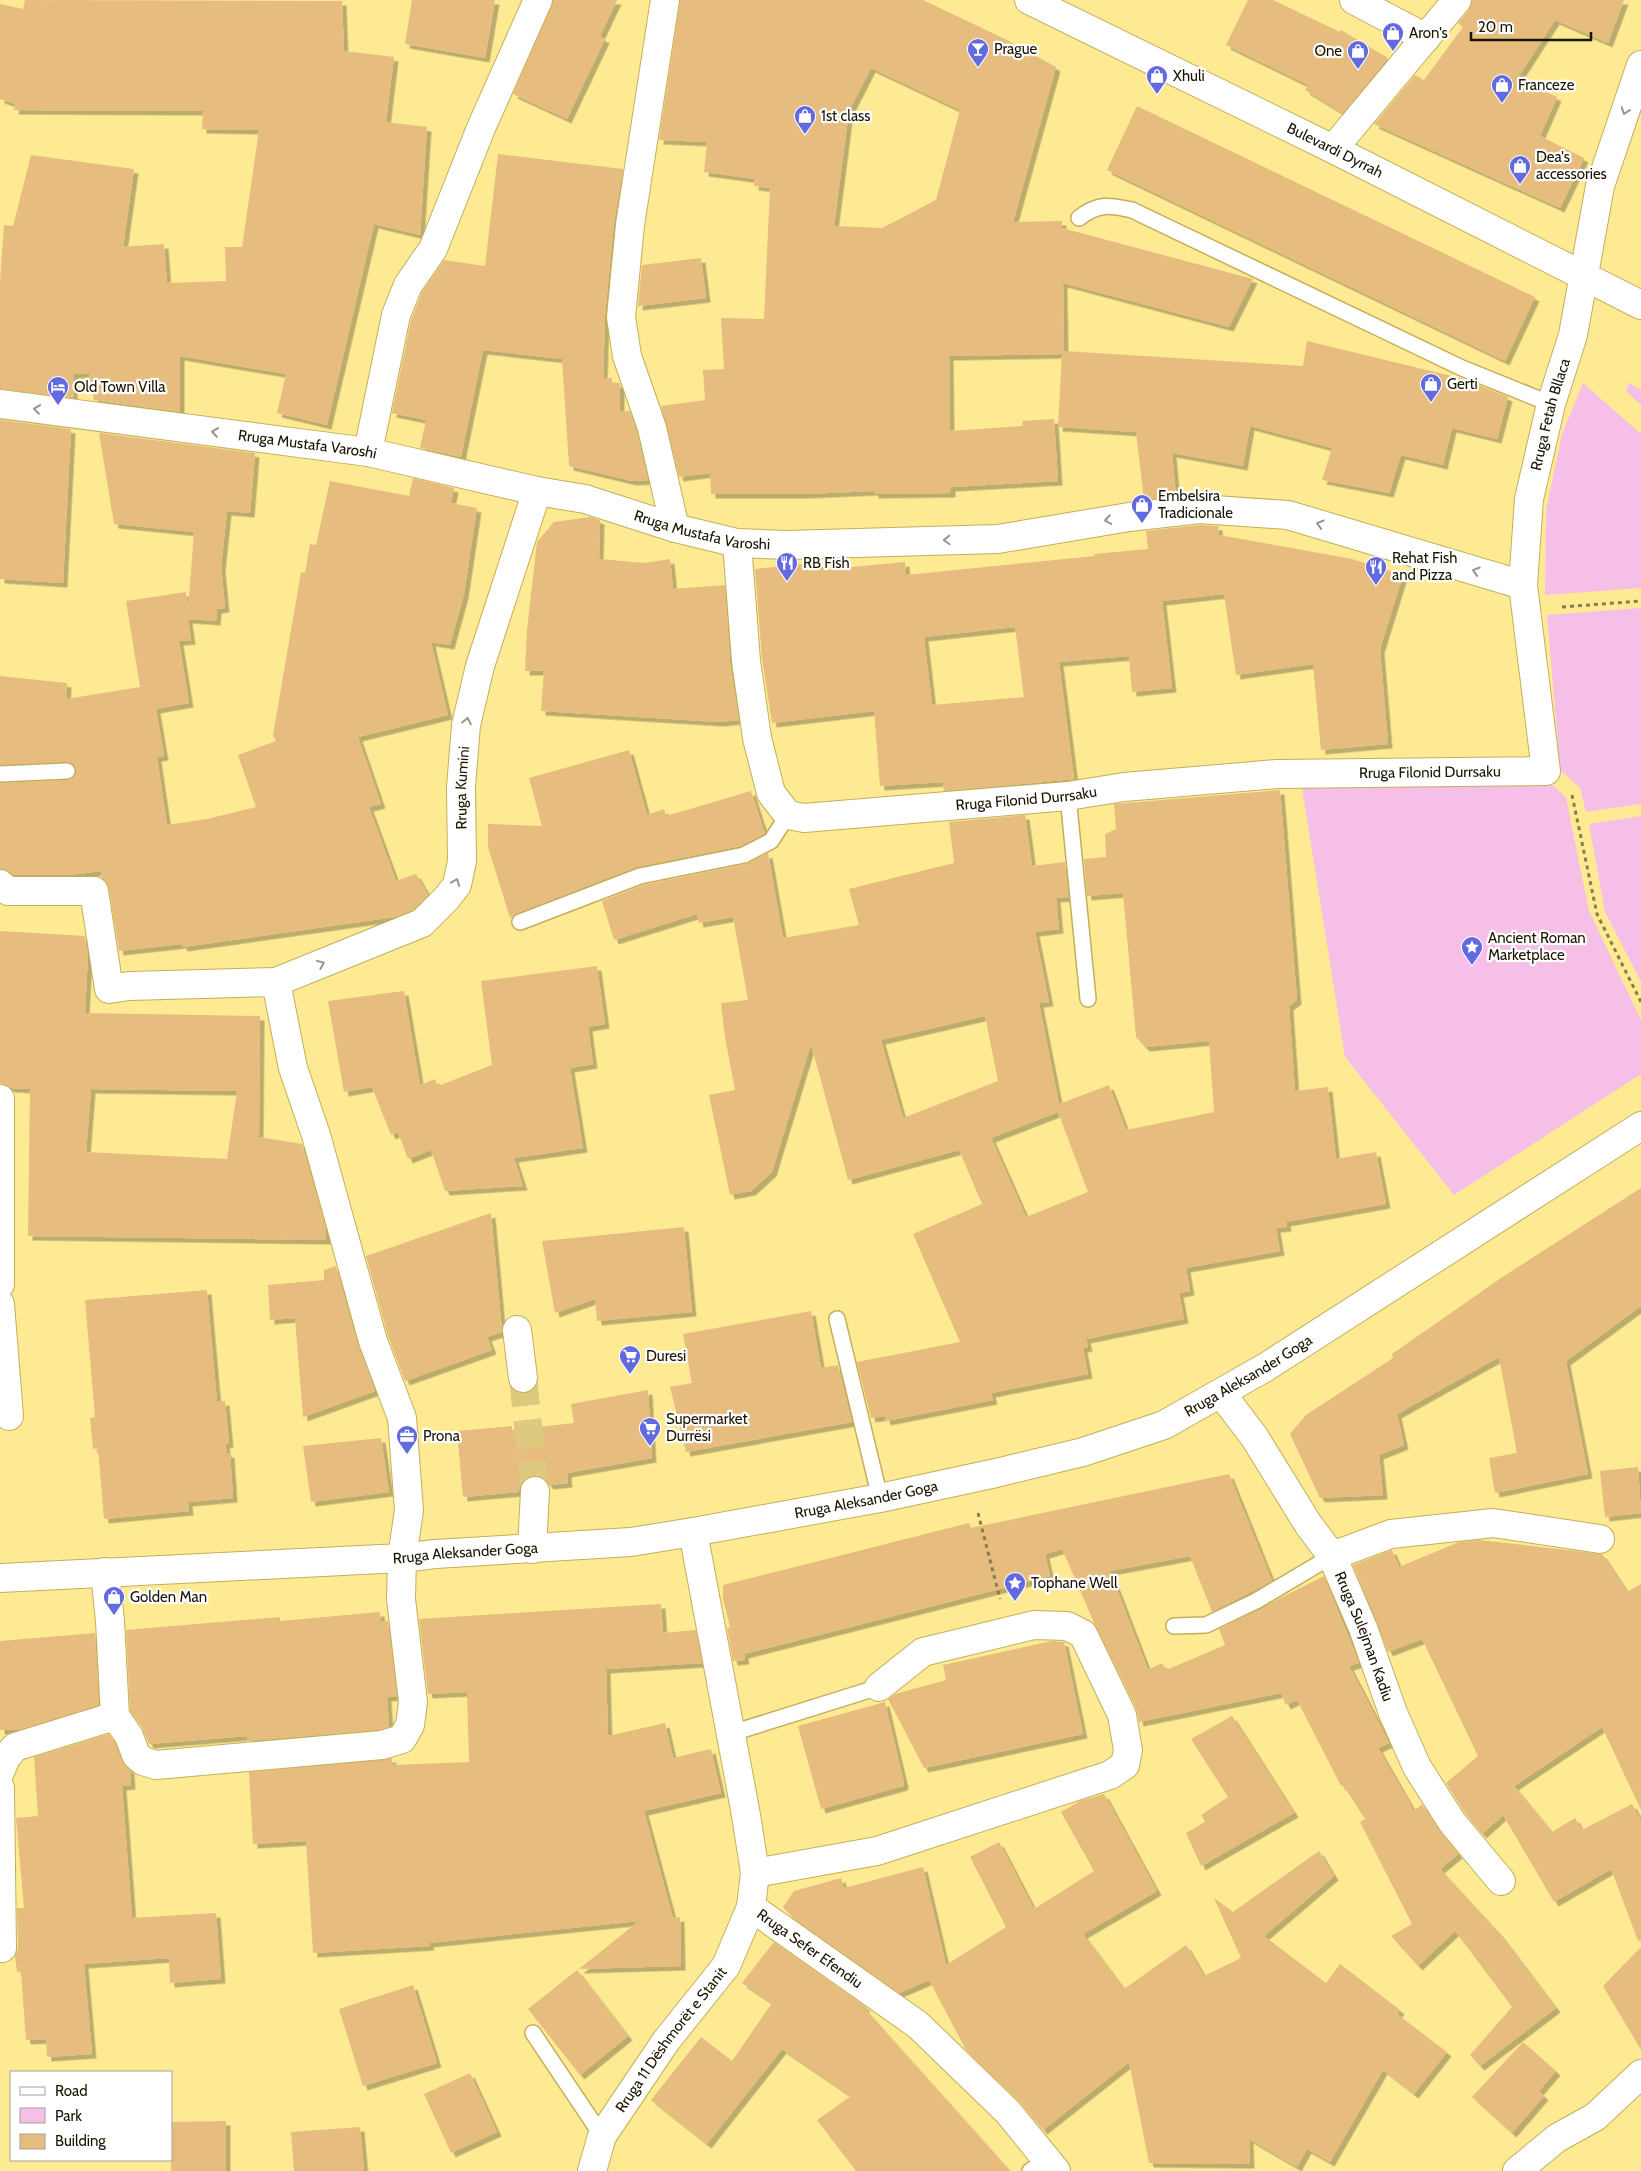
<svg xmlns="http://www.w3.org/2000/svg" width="1641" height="2171" font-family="Cabin,sans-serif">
<defs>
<filter id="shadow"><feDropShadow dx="4.5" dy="4.5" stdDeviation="0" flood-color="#0004"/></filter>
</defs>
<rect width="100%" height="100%" fill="#ffea94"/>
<g fill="#f6bfe7">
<polygon points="1583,383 1641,434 1641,588 1545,595 1546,510 1562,434"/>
<polygon points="1629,383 1641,390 1641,405 1626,391"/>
<polygon points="1641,608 1641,804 1586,812 1580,788 1560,770 1547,615"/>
<polygon points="1544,777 1566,797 1589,911 1641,1020 1641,1074 1454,1195 1345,1057 1301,782"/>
<polygon points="1641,816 1641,982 1605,912 1589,824"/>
</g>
<g fill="#e6bc7f" fill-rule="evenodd" filter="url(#shadow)">
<polygon points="25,0 342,1 344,51 394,57 386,122 427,127 420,235 374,224 327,425 277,413 286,374 180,356 180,412 94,400 89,373 74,374 73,398 0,389 0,282 4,225 13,226 31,155 134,169 123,247 164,244 167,283 226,281 225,247 242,247 259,130 202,129 203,111 14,110 15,104 0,99 0,4 23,9"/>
<polygon points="412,0 495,0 485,58 405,44"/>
<polygon points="553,0 617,0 600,36 605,39 567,119 513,94"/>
<path d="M680,0h243l82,39 51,28 -43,155 49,-1v7l191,51 -24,48 -166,-44 1,68 239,15 4,-25 157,38 44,18 -11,42 -45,-11 -9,37 -42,-10 -12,38 -67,-13 10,-32 -82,-22 -7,40 -71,-13 4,43 -32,4 -8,-68 -78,-5 4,-73 -113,2 1,75 73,-5 -1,-5 32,-2 4,62 -107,6v6l-77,1v-3l-69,3h-94l-1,-21 -31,4 -18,-71 44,-6 -2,-30 21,-1 -3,-51 43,1 6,-131 -16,-2 1,-7 -51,-7 3,-30 -48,-2zM871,68l89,42 -24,90 -54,28 -48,-2 15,-115z"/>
<polygon points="1248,0 1273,0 1340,32 1341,30 1388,58 1343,113 1305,90 1308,85 1226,45"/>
<polygon points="1472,0 1624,0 1608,43 1555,20 1517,79 1557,97 1540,136 1584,158 1560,208 1374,124 1415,75 1424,80 1463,27 1458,23 1469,10"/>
<polygon points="1137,106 1535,297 1505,361 1107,170"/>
<polygon points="498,154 623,169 614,223 605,315 603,379 612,378 612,383 620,383 620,412 630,411 637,432 648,480 632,481 569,466 562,359 483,350 461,457 420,448 426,420 392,413 411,320 422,292 444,260 485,266"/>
<polygon points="701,258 706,298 638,306 642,265"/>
<polygon points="0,420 71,429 63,583 0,579"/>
<polygon points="99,433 255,453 250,513 227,511 221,567 225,608 217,609 216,621 188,619 191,640 179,641 189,703 156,709 164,756 157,757 167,825 207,819 256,807 238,755 276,741 273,735 301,572 305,573 310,544 316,545 330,481 409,496 413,478 454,488 451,503 477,508 464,594 450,645 431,642 448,715 358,737 381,804 369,807 396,881 416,874 428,895 413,910 395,917 183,947 182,944 119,951 109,889 107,882 102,878 101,871 69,875 14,875 0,869 0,783 67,780 72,779 76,771 75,766 67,762 0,765 0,676 67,683 66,699 140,687 126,601 186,592 188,611 194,532 114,524"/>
<polygon points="590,517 600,520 599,559 644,563 670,559 673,589 725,585 730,662 739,720 719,722 541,711 544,671 525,671 527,630 537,542 554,522"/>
<path d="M1200,525l18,1 1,9 133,24 51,16 -23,74 8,95 -67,6 -8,-86 -77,11 -12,-81 -62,7 10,87 -40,4 -3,-36 -70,6 15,117 -130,12 -1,-9 -63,4 -6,-75 -102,12 -10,-64 -7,-90 65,-7v8l85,-8 1,13 189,-19 -1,-2 54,-5 -2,-18zM1015,627l9,70 -92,8 -8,-68z"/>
<polygon points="629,750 647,815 664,809 666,816 751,791 765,834 741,846 637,867 517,913 510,918 488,847 488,824 542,826 529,778"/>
<path d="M1280,790l17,210 -8,6 6,85 33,-4 8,72 40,-7 10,52 -100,18 1,5 -11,1 4,23 -94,17 4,23 -11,2 5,26 -98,20 2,8 -5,1 5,26 -97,19 2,7 -107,21 -1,-5 -14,2 -14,-56 103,-20 -47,-108 69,-30 -23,-54 -111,30 -37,-136 -39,128 -21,19 -21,4 -21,-100 26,-5 -10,-53 -4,-34 27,-3 -15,-83 -34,6 -2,-9 -83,26 -12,-39 41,-16 103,-21 22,-11 15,85 76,-13 -10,-36 105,-26 -5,-41 76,-7 7,51 33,-4 4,35 -13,1 3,31 -24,3 14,70 -10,1 20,101 50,-19 17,45 88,-18 -5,-71 -64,6 -9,-10 -13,-144 -36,3 -3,-37 22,-2 -1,-23 11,-5 -2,-25zM985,1016l13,65 -95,37 -22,-78zM1058,1112l30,80 -62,25 -35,-79z"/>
<path d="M0,931l85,5 3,18 -3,59 175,3 -1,121 43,7 24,84v12l-298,-4 2,-147 -19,-1 -11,-5zM91,1089l146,2 -10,68 -141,-7z"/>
<polygon points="597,966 605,1024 588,1027 593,1064 570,1068 583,1148 514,1158 523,1186 445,1191 431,1150 408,1159 398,1132 391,1135 372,1087 344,1092 328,1001 404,991 420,1085 435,1079 438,1086 492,1065 481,981"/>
<polygon points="1641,1188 1641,1306 1566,1361 1588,1474 1495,1493 1489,1458 1517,1453 1499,1357 1397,1414 1404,1445 1379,1455 1383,1495 1320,1498 1290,1434 1306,1415 1393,1358 1392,1354 1501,1278"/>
<polygon points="491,1213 502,1332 487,1337 492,1350 405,1381 388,1336 366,1256"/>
<polygon points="684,1227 692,1312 597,1321 595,1299 555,1313 542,1241"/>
<polygon points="336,1266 358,1345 375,1391 303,1417 295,1318 270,1320 268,1285 324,1280 324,1270"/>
<polygon points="207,1290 217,1402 225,1401 229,1443 225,1444 227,1453 230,1453 233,1498 188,1502 189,1511 104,1519 98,1448 93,1449 90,1418 95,1417 85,1300"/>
<polygon points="811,1311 821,1368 838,1365 852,1422 686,1452 670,1387 692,1383 683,1334"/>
<polygon points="648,1390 652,1458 567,1473 568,1483 549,1485 544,1478 535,1475 527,1477 522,1482 518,1492 463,1497 457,1431 512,1426 512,1430 574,1423 571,1404"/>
<polygon points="381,1438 389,1492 311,1502 303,1446"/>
<polygon points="1638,1467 1641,1513 1605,1517 1600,1471"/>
<polygon points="1229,1474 1272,1581 1212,1612 1190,1556 1110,1571 1148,1670 1162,1663 1166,1670 1225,1645 1219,1629 1324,1576 1359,1663 1349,1666 1389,1743 1378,1748 1414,1811 1422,1804 1439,1830 1458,1854 1440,1869 1500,1934 1556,2008 1480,2066 1470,2055 1512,2007 1455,1931 1418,1966 1391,1936 1412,1924 1360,1822 1365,1819 1343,1785 1341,1786 1297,1700 1286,1705 1281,1693 1139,1722 1136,1708 1095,1625 1062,1549 1045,1554 1050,1576 744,1654 745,1660 733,1661 727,1628 730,1627 723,1599 723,1585 969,1523 971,1528"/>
<polygon points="1479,1540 1602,1554 1627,1592 1641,1584 1641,1810 1602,1727 1514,1786 1552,1832 1575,1818 1582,1830 1632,1804 1641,1821 1641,1940 1638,1941 1611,1869 1554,1902 1503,1815 1482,1834 1465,1813 1446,1783 1478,1756 1422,1639 1388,1652 1353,1565 1392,1550 1399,1567 1459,1542"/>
<polygon points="661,1604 663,1633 696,1630 702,1663 606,1669 608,1736 665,1723 673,1758 711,1749 721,1793 644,1811 673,1918 680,1917 681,1966 579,1969 639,1921 429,1943 430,1946 313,1953 306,1841 253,1844 249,1772 392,1758 392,1765 469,1762 467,1692 428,1694 419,1619"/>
<polygon points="380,1612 381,1622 388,1621 397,1696 387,1697 389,1727 379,1730 247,1741 247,1736 149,1744 142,1727 130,1711 126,1630 280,1617 280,1621"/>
<polygon points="95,1633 99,1705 22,1729 0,1730 0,1641"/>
<polygon points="1052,1641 1064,1642 1083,1734 924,1768 888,1699 895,1694 946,1680 943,1665"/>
<polygon points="885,1702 904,1783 903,1786 821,1809 798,1726"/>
<polygon points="1232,1716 1294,1813 1201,1866 1186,1833 1205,1822 1201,1815 1228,1797 1191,1739"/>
<polygon points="109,1734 115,1743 122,1761 130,1770 131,1785 122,1786 132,1918 216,1913 221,1979 170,1983 169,1958 84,1964 92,2054 47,2057 46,2039 26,2040 21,1972 17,1972 15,1956 18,1948 17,1908 24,1908 16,1818 38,1816 34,1757"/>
<polygon points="1104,1794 1157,1891 1083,1934 1124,1989 1186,1945 1204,1976 1241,1958 1214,1898 1233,1912 1319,1851 1334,1876 1264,1936 1326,1983 1340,1964 1400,2010 1397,2014 1447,2052 1414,2094 1383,2070 1330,2162 1307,2149 1297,2167 1249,2139 1250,2164 1149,2163 1129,2062 1043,2130 1019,2101 966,2050 929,1980 899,1993 793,1918 783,1907 794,1891 841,1878 844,1888 923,1867 946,1965 1006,1927 970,1857 999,1842 1034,1909 1094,1871 1061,1812 1080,1801"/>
<polygon points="774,1942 866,2007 864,2008 1010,2171 856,2171 817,2120 851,2096 782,2049 707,2144 651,2100 701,2037 732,2061 772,2003 742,1983"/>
<polygon points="1641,1947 1641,2050 1603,1986"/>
<polygon points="577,1970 628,2036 580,2075 528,2009"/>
<polygon points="413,1985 437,2063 363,2086 339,2009"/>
<polygon points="1523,2042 1556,2071 1539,2091 1544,2096 1512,2133 1472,2097"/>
<polygon points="470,2073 497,2132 451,2153 424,2094"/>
<polygon points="226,2121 226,2171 171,2171 171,2122"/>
<polygon points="360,2127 364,2171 294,2171 291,2132"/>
</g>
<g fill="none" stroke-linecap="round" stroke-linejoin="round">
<polyline stroke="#ddca7e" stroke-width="28" stroke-dasharray="28 14" stroke-linecap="butt" points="523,1378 535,1491"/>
<g stroke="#c3af5b" stroke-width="18">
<g id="lane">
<path d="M1079,218c19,-15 31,-13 53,-8l330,158 89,36"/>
<polyline points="0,774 67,771"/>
<polyline points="1068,796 1088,999"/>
<polyline points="520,922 640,876 744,855 771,841 788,815"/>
<polyline points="837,1319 880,1498"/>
<polyline points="1174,1626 1206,1625 1256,1601 1332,1556"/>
<polyline points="729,1734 879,1687"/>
<polyline points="533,2033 602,2136"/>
<polyline points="1030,2171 1048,2160"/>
</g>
</g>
<g stroke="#c3af5b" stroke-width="30">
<g id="street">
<polyline points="665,0 630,225 621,317 627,356 652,428 675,528"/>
<path id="s1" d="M1029,0l304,149 308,156"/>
<polyline points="1354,0 1426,38"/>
<polyline points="1333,149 1457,0"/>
<path id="s2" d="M0,404l368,48 169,39 48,8 90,29 62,15 49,2 212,-6 131,-22 71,-8 88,6 235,70"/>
<polyline points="368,452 396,315 408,285 433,249 481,128 538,0"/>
<path id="s3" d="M737,543l9,118 11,77 14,55 17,22 16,3 264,-22 56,-9 153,-13 269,-3 -23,-186 6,-86 22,-95 22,-69 27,-149 41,-121"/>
<path id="s4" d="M0,884l8,7h86l15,98 20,-3 147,-4 146,-59 24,-24 11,-14 5,-24 -1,-74 5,-62 14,-59 57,-175"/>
<polyline points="0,1099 0,1284"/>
<polyline points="0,1304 9,1416"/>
<polyline points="517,1330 523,1378"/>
<path id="s5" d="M1221,1393l34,45 53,86 24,32 31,72 30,85 24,54 35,55 49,59"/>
<polyline points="532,1549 535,1491"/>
<polyline points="1332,1556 1391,1534 1493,1523 1600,1539"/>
<polyline points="105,1572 110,1621 115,1716 129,1736 136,1755 143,1761 156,1765 382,1745 402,1739 410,1725 413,1702 401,1599 402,1558 409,1510 402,1418 373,1341 316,1135 293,1068 276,982"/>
<polyline points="0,1772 6,1758 15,1747 115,1716"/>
<polyline points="0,1788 2,1948"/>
<polyline points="755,1873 877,1851 1110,1775 1125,1765 1128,1750 1122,1715 1083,1634 1067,1626 1034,1625 923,1652 879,1687"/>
<path id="s6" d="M751,1907l167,118 90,87 48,59"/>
<path id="s7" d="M592,2171l10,-35 64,-95 60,-75 25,-59 4,-34 -9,-58 -53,-283"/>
<polyline points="1517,2171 1557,2138 1595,2117 1641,2074"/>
</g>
</g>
<g stroke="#c3af5b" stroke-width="30">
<g id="secondary">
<path id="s8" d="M0,1578l402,-20 33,-4 196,-12 62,-10 187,-34 116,-25 87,-21 81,-27 102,-58 375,-241"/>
</g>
</g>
<g stroke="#8a7d49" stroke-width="3" stroke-dasharray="4 4" stroke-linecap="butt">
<polyline points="1562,607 1641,601"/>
<polyline points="1572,795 1597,914 1641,1002"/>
<polyline points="978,1513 1000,1599"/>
</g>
<use href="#lane" stroke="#fff" stroke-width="15"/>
<use href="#street" stroke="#fff" stroke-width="28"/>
<use href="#secondary" stroke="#fff" stroke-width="28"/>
</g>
<defs><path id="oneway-chevron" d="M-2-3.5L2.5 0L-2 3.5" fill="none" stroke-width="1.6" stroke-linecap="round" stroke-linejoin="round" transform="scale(1.25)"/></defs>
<g stroke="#98958c">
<use href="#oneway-chevron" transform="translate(1625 111) rotate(109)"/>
<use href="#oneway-chevron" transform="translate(37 409) rotate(-172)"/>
<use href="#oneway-chevron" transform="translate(215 432) rotate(-172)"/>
<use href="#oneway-chevron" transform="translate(1108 520) rotate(171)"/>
<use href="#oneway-chevron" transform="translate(1320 524) rotate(-163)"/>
<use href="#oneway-chevron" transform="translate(947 540) rotate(178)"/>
<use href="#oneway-chevron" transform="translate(1476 571) rotate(-163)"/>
<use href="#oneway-chevron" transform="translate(467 721) rotate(-79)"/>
<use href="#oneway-chevron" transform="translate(456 882) rotate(-68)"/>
<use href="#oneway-chevron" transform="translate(321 964) rotate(-22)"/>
</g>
<defs>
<g id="shop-pin" transform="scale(1.125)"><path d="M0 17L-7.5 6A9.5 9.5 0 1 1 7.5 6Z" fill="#626ae2" stroke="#fff"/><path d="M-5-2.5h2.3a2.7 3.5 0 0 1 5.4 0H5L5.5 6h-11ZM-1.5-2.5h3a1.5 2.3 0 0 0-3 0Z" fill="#fff"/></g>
<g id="bar-pin" transform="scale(1.125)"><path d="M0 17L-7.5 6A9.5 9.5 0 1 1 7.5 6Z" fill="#626ae2" stroke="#fff"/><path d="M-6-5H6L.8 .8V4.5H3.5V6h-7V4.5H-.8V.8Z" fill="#fff"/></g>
<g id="hotel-pin" transform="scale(1.125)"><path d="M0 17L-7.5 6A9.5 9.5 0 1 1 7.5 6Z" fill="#626ae2" stroke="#fff"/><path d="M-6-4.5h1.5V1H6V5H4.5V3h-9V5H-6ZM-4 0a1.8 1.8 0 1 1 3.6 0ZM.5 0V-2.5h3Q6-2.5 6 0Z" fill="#fff"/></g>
<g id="restaurant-pin" transform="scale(1.125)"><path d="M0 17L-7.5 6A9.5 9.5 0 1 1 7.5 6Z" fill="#626ae2" stroke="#fff"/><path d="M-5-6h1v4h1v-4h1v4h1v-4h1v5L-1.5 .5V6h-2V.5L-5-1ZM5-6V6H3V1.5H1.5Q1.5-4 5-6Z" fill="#fff"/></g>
<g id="sight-pin" transform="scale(1.125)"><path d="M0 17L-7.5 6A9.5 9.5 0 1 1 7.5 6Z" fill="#626ae2" stroke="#fff"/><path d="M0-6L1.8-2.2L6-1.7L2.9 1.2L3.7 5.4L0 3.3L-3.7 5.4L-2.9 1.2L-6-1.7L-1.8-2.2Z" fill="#fff"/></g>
<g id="supermarket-pin" transform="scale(1.125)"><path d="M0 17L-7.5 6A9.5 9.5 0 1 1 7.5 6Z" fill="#626ae2" stroke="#fff"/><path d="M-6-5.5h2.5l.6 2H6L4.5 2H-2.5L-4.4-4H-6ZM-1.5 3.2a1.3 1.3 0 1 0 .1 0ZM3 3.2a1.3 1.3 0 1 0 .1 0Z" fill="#fff"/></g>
<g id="office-pin" transform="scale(1.125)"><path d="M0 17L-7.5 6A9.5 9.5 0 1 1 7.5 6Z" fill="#626ae2" stroke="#fff"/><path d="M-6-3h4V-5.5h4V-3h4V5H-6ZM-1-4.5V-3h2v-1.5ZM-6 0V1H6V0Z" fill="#fff"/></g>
</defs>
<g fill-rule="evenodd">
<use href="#shop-pin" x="1393" y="33"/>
<use href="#bar-pin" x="978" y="49"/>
<use href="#shop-pin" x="1358" y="51"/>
<use href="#shop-pin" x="1157" y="76"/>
<use href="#shop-pin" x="1502" y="85"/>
<use href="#shop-pin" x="805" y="116"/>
<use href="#shop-pin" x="1520" y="166"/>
<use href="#shop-pin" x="1431" y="384"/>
<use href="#hotel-pin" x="58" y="387"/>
<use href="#shop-pin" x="1142" y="505"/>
<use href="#restaurant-pin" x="787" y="563"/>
<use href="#restaurant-pin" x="1376" y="567"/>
<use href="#sight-pin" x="1472" y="947"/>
<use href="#supermarket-pin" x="630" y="1356"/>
<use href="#supermarket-pin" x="650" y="1428"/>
<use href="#office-pin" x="407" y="1436"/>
<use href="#sight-pin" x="1015" y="1583"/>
<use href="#shop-pin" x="114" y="1597"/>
</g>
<g text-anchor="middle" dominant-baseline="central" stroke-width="4.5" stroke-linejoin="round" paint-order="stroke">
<g font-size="15" fill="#1a1400" stroke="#fff" text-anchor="start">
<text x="1409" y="33">Aron's</text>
<text x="994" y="49">Prague</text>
<text x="1342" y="51" text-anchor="end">One</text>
<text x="1173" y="76">Xhuli</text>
<text x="1518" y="85">Franceze</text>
<text x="821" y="116">1st class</text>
<text x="1536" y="157">Dea's<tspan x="1536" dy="17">accessories</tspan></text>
<text x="1447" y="384">Gerti</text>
<text x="74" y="387">Old Town Villa</text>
<text x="1158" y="496">Embelsira<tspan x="1158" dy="17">Tradicionale</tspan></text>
<text x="1392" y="558">Rehat Fish<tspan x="1392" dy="17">and Pizza</tspan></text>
<text x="803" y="563">RB Fish</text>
<text x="1488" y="938">Ancient Roman<tspan x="1488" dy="17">Marketplace</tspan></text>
<text x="646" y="1356">Duresi</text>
<text x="666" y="1419">Supermarket<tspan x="666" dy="17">Durrësi</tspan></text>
<text x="423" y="1436">Prona</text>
<text x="1031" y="1583">Tophane Well</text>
<text x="130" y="1597">Golden Man</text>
</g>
<g font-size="15" fill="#1a1400" stroke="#fff">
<text stroke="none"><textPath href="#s1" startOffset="341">Bulevardi Dyrrah</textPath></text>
<text stroke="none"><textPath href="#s3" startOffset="1402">Rruga Fetah Bllaca</textPath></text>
<text stroke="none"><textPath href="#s2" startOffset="310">Rruga Mustafa Varoshi</textPath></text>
<text stroke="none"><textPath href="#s2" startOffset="715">Rruga Mustafa Varoshi</textPath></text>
<text stroke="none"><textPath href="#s3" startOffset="925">Rruga Filonid Durrsaku</textPath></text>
<text stroke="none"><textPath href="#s4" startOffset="670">Rruga Kumini</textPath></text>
<text stroke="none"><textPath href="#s3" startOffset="520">Rruga Filonid Durrsaku</textPath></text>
<text stroke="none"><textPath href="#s8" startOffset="1276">Rruga Aleksander Goga</textPath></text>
<text stroke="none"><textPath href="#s8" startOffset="871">Rruga Aleksander Goga</textPath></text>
<text stroke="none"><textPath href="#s8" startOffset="466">Rruga Aleksander Goga</textPath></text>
<text stroke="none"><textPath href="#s5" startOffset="284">Rruga Sulejman Kadiu</textPath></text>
<text stroke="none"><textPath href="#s6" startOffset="72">Rruga Sefer Efendiu</textPath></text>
<text stroke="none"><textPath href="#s7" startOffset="155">Rruga 11 Dëshmorët e Stanit</textPath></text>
</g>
</g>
<rect x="10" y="2071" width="162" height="90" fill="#ffffff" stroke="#a3a199"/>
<rect x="20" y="2087" width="25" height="8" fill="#ffffff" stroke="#a3a199"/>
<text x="55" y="2096" font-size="15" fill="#1a1400">Road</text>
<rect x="20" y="2108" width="25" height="15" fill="#f6bfe7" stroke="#a3a199"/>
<text x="55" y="2121" font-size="15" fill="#1a1400">Park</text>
<rect x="20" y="2134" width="25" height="15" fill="#e6bc7f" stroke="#a3a199"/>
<text x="55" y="2146" font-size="15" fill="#1a1400">Building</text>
<path d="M1471 32v8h120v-8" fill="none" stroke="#1a1400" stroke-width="2.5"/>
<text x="1478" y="32" font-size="15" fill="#1a1400" stroke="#ffffff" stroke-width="4" paint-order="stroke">20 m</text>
</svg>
